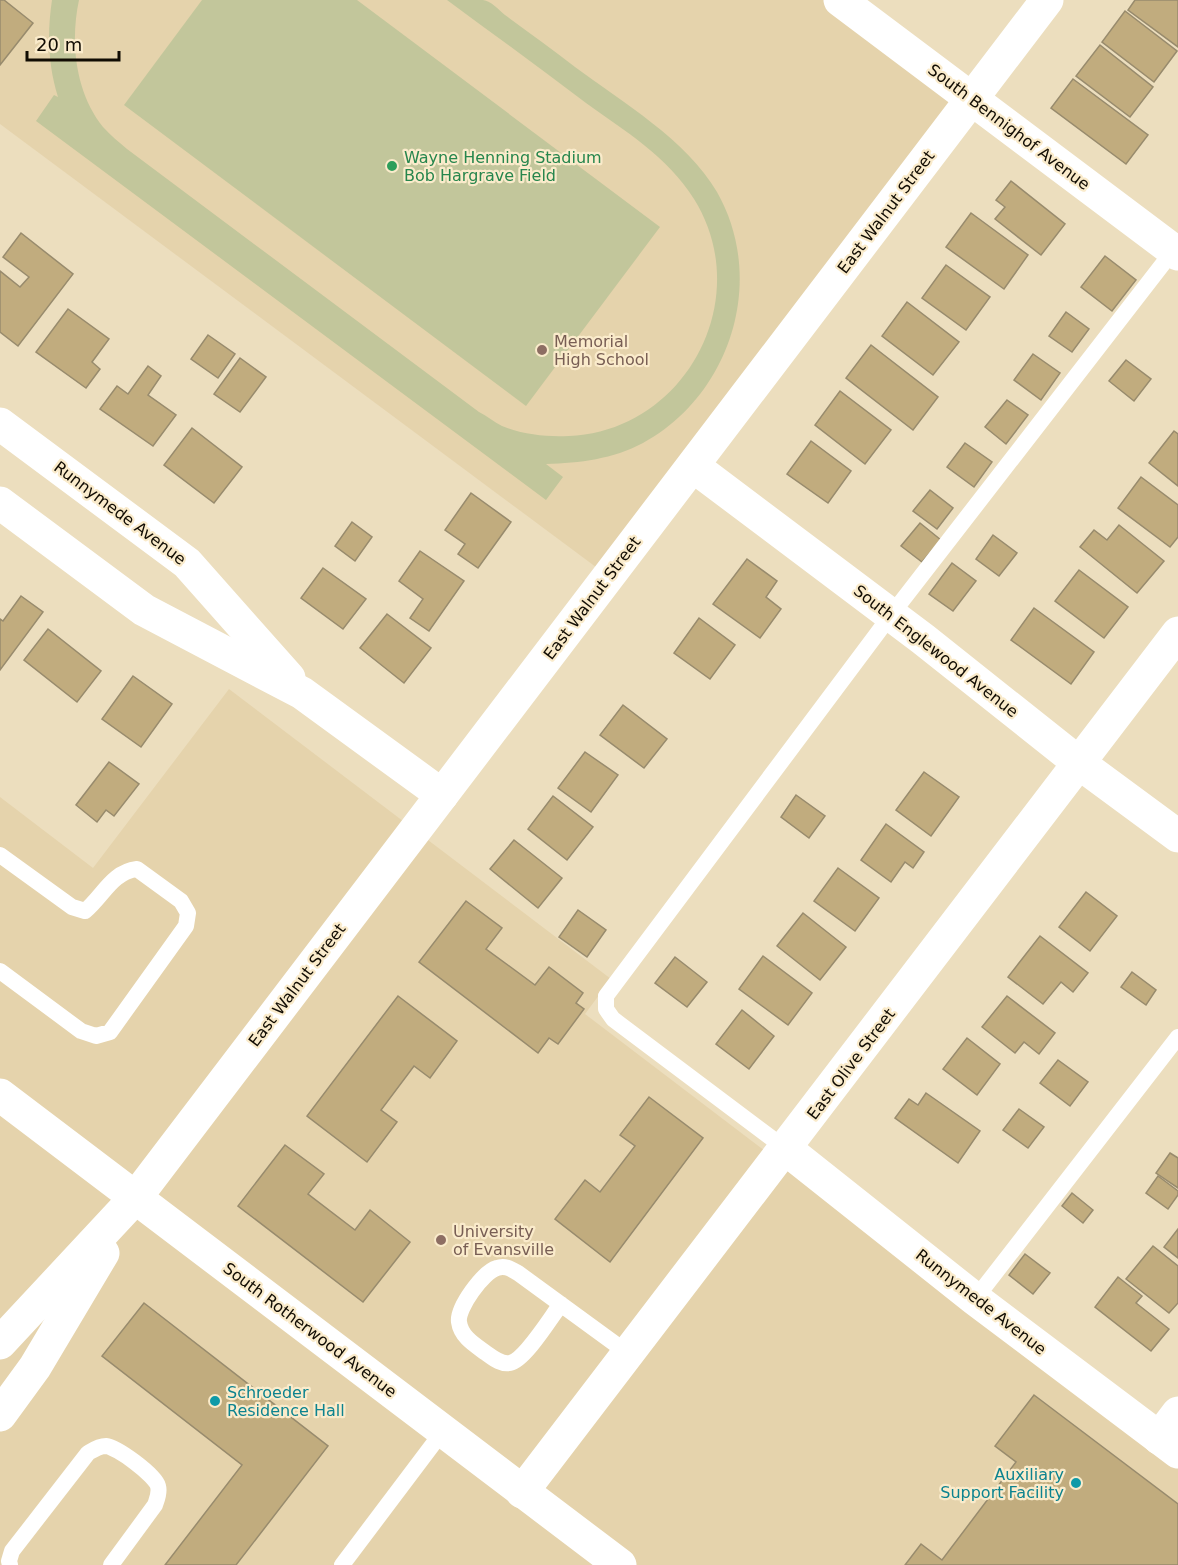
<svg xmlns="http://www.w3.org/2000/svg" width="1178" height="1565" font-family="'DejaVu Sans',sans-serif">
<rect width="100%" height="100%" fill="#ecdebe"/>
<g fill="#e5d3ac">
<polygon points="0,0 840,0 972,99 608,576 0,124"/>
<polygon points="229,689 611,979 585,1014 1178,1465 1178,1565 0,1565 0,797 93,868"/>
</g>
<g fill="#c2c69b">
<path d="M52,0h27c-9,42 -4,92 24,127 7,8 16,15 24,22l352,263c8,4 15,10 23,14 21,9 45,11 67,10 117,-5 187,-138 125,-237 -26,-42 -69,-68 -108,-96 -46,-35 -93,-69 -139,-103 11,0 25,0 36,0 8,1 16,10 22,15 23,17 47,34 70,52 47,35 112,73 142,125 50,88 14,203 -74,251 -30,16 -63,20 -97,21l17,13 -17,23 -510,-379 18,-26 4,2c-10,-32 -11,-64 -6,-97z"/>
<polygon points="202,0 357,0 660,227 526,406 124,105"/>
</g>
<g fill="#c1ac7e" stroke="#988b6d" stroke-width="1.5">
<polygon points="0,0 4,0 33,23 0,65"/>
<polygon points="1135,0 1178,0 1178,47 1128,10"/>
<polygon points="1125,11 1177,51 1154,82 1102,42"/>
<polygon points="1100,45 1153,87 1130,117 1076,76"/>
<polygon points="1073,79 1148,135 1126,164 1051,108"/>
<polygon points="1011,181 1065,224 1041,255 995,219 1005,207 996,200"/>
<polygon points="971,213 1028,255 1004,289 946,247"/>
<polygon points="21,233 73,274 18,346 0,332 0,271 20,287 29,277 3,257"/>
<polygon points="1105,256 1136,280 1112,311 1081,287"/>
<polygon points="946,265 990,297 966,330 922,298"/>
<polygon points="907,302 959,342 933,375 882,336"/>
<polygon points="68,309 109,339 92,362 100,369 86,388 36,352"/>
<polygon points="1066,312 1089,329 1072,352 1049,336"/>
<polygon points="208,335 235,354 218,378 191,359"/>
<polygon points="871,345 938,397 913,430 846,378"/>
<polygon points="1033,354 1060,373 1041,400 1014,380"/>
<polygon points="240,358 266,377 240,412 214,394"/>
<polygon points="1126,360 1151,379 1134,401 1109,381"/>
<polygon points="148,366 161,376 148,395 176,415 153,446 100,409 117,386 128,394"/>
<polygon points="840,391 891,430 865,464 815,425"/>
<polygon points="1007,400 1028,415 1006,444 985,427"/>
<polygon points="192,428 242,467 214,503 164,465"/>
<polygon points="1174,431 1178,434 1178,486 1149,463"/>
<polygon points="811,441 851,471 828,503 787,474"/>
<polygon points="965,443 992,462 974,487 947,467"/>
<polygon points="1141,477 1178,505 1178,537 1170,547 1118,508"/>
<polygon points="930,490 953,508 937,529 913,511"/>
<polygon points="471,493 511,522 478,568 458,554 465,544 445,530"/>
<polygon points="352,522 372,537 355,561 335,546"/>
<polygon points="920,523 941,540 922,562 901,546"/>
<polygon points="1119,525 1164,561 1137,593 1080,547 1094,530 1107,540"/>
<polygon points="993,535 1017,553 999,576 976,559"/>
<polygon points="420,551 464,581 429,631 410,618 423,599 399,581"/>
<polygon points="747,559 777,581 766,597 781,609 760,638 713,604"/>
<polygon points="952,563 976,581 953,611 929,594"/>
<polygon points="323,568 366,599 343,629 301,598"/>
<polygon points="1079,570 1128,607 1104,638 1055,601"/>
<polygon points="21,596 43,612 0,670 0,619 3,621"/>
<polygon points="1034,608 1094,652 1071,684 1011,640"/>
<polygon points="387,614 431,648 404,683 360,648"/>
<polygon points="699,618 735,645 710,679 674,653"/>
<polygon points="48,629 101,671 77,702 24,660"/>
<polygon points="133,676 172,704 141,747 102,719"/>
<polygon points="623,705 667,739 644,768 600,735"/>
<polygon points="585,752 618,775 591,812 558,788"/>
<polygon points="109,762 139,784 114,816 106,810 97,822 76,805"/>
<polygon points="924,772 959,797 931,836 896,810"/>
<polygon points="796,795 825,816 809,838 781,817"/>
<polygon points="553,796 593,827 567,860 528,829"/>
<polygon points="886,824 924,852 913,868 905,862 891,882 861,860"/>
<polygon points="514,840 562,878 538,908 490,869"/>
<polygon points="838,868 879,898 855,931 814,901"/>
<polygon points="1086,892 1117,916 1090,951 1059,927"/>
<polygon points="466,901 502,928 486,949 535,985 549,967 583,993 576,1003 584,1009 558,1044 549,1038 538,1053 419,962"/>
<polygon points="578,910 606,930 587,957 559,937"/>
<polygon points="803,913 846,947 820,980 777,946"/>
<polygon points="1040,936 1088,973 1073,992 1061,982 1043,1004 1008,977"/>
<polygon points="763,956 812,993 788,1025 739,989"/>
<polygon points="675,957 707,982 687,1007 655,983"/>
<polygon points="1132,972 1156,990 1146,1005 1121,987"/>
<polygon points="398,996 457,1041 430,1078 414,1066 381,1110 397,1122 367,1162 307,1116"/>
<polygon points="1007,996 1055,1033 1039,1054 1024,1042 1015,1053 982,1027"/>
<polygon points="742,1010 774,1036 749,1069 716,1044"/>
<polygon points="967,1038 1000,1064 977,1095 943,1069"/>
<polygon points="1058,1060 1088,1082 1070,1106 1040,1083"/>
<polygon points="926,1093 980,1131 958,1163 895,1118 909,1099 918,1105"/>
<polygon points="649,1097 703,1138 610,1262 555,1219 585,1180 600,1192 635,1146 620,1135"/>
<polygon points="1019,1109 1044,1127 1028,1148 1003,1130"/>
<polygon points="285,1145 324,1174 308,1194 355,1230 370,1210 410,1242 363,1302 238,1206"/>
<polygon points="1170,1153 1178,1158 1178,1188 1156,1173"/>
<polygon points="1158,1176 1178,1191 1178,1195 1168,1209 1146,1193"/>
<polygon points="1072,1193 1093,1210 1083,1223 1062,1206"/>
<polygon points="1178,1229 1178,1258 1164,1247"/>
<polygon points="1153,1246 1178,1266 1178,1303 1169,1313 1126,1279"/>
<polygon points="1025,1254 1050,1273 1033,1294 1009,1275"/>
<polygon points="1118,1277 1142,1296 1136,1303 1169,1329 1151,1351 1095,1307"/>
<polygon points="144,1303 328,1446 236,1565 165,1565 242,1465 102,1356"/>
<polygon points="1034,1395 1178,1504 1178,1565 905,1565 921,1544 942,1560 1016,1462 995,1446"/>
</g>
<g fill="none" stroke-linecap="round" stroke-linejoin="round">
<g stroke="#fff" stroke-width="16">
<path d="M0,855l72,52 13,4c18,-15 27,-39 52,-42l44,32 7,12 -2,13 -76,106 -14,4 -15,-5 -81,-60"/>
<polyline points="786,1149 613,1019 606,1009 606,996 891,615 1176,247"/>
<polyline points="975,1299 1178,1037"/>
<path d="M561,1304c-10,13 -36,56 -51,59 -9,2 -17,-5 -24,-10 -11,-8 -25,-16 -27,-31 -2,-14 24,-50 38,-54 8,-3 14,1 21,5l111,81"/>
<path d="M10,1565l-1,-4 3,-10 76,-98c5,-3 11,-7 18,-7 11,1 49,29 52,40 2,7 -1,13 -3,19l-44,60"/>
<polyline points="342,1565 443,1431"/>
</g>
<g stroke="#fff" stroke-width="33">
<polyline points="840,0 1178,254"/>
<polyline points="0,424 187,563 289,678"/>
<polyline points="693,466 923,639 1079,763 1178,836"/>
<polyline points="0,503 144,610 302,693 442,795"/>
<polyline points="0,1095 620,1565"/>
<polyline points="786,1149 975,1299 1178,1452"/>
<polyline points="1159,1438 1178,1413"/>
<polyline points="522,1492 1178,633"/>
</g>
<g stroke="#fff" stroke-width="33">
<polyline points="0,1343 136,1197 1047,0"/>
<polyline points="0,1415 35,1367 103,1253"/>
</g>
</g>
<circle fill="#2e9e5b" stroke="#faebcb" stroke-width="2" cx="392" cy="166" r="6"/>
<g fill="#8d6e63" stroke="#faebcb" stroke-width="2">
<circle cx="542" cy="350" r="6"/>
<circle cx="441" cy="1240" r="6"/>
</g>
<g fill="#0f9aa8" stroke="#faebcb" stroke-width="2">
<circle cx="215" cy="1401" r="6"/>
<circle cx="1076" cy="1483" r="6"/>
</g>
<g text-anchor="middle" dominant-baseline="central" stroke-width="4.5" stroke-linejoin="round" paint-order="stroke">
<g font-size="16" fill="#110c03" stroke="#faebcb">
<text transform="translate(1009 127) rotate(37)">South Bennighof Avenue</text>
<text transform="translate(886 212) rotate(-53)">East Walnut Street</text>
<text transform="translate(120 513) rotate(37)">Runnymede Avenue</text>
<text transform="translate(592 598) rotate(-53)">East Walnut Street</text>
<text transform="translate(936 651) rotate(38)">South Englewood Avenue</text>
<text transform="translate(297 985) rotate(-53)">East Walnut Street</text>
<text transform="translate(851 1064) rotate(-53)">East Olive Street</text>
<text transform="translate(981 1302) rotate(38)">Runnymede Avenue</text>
<text transform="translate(310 1330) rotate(37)">South Rotherwood Avenue</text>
</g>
<g font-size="16" fill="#27864d" stroke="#faebcb" text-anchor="start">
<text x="404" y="157">Wayne Henning Stadium<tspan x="404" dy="18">Bob Hargrave Field</tspan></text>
</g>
<g font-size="16" fill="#785e54" stroke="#faebcb" text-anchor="start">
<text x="554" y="341">Memorial<tspan x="554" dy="18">High School</tspan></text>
<text x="453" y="1231">University<tspan x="453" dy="18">of Evansville</tspan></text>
</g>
<g font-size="16" fill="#0d838f" stroke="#faebcb" text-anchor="start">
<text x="227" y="1392">Schroeder<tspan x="227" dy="18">Residence Hall</tspan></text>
<text x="1064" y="1474" text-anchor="end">Auxiliary<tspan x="1064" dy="18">Support Facility</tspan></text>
</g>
</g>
<path d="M27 51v9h92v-9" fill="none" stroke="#110c03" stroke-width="3"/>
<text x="36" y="51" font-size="18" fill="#110c03" stroke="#faebcb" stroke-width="4.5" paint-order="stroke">20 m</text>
</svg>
